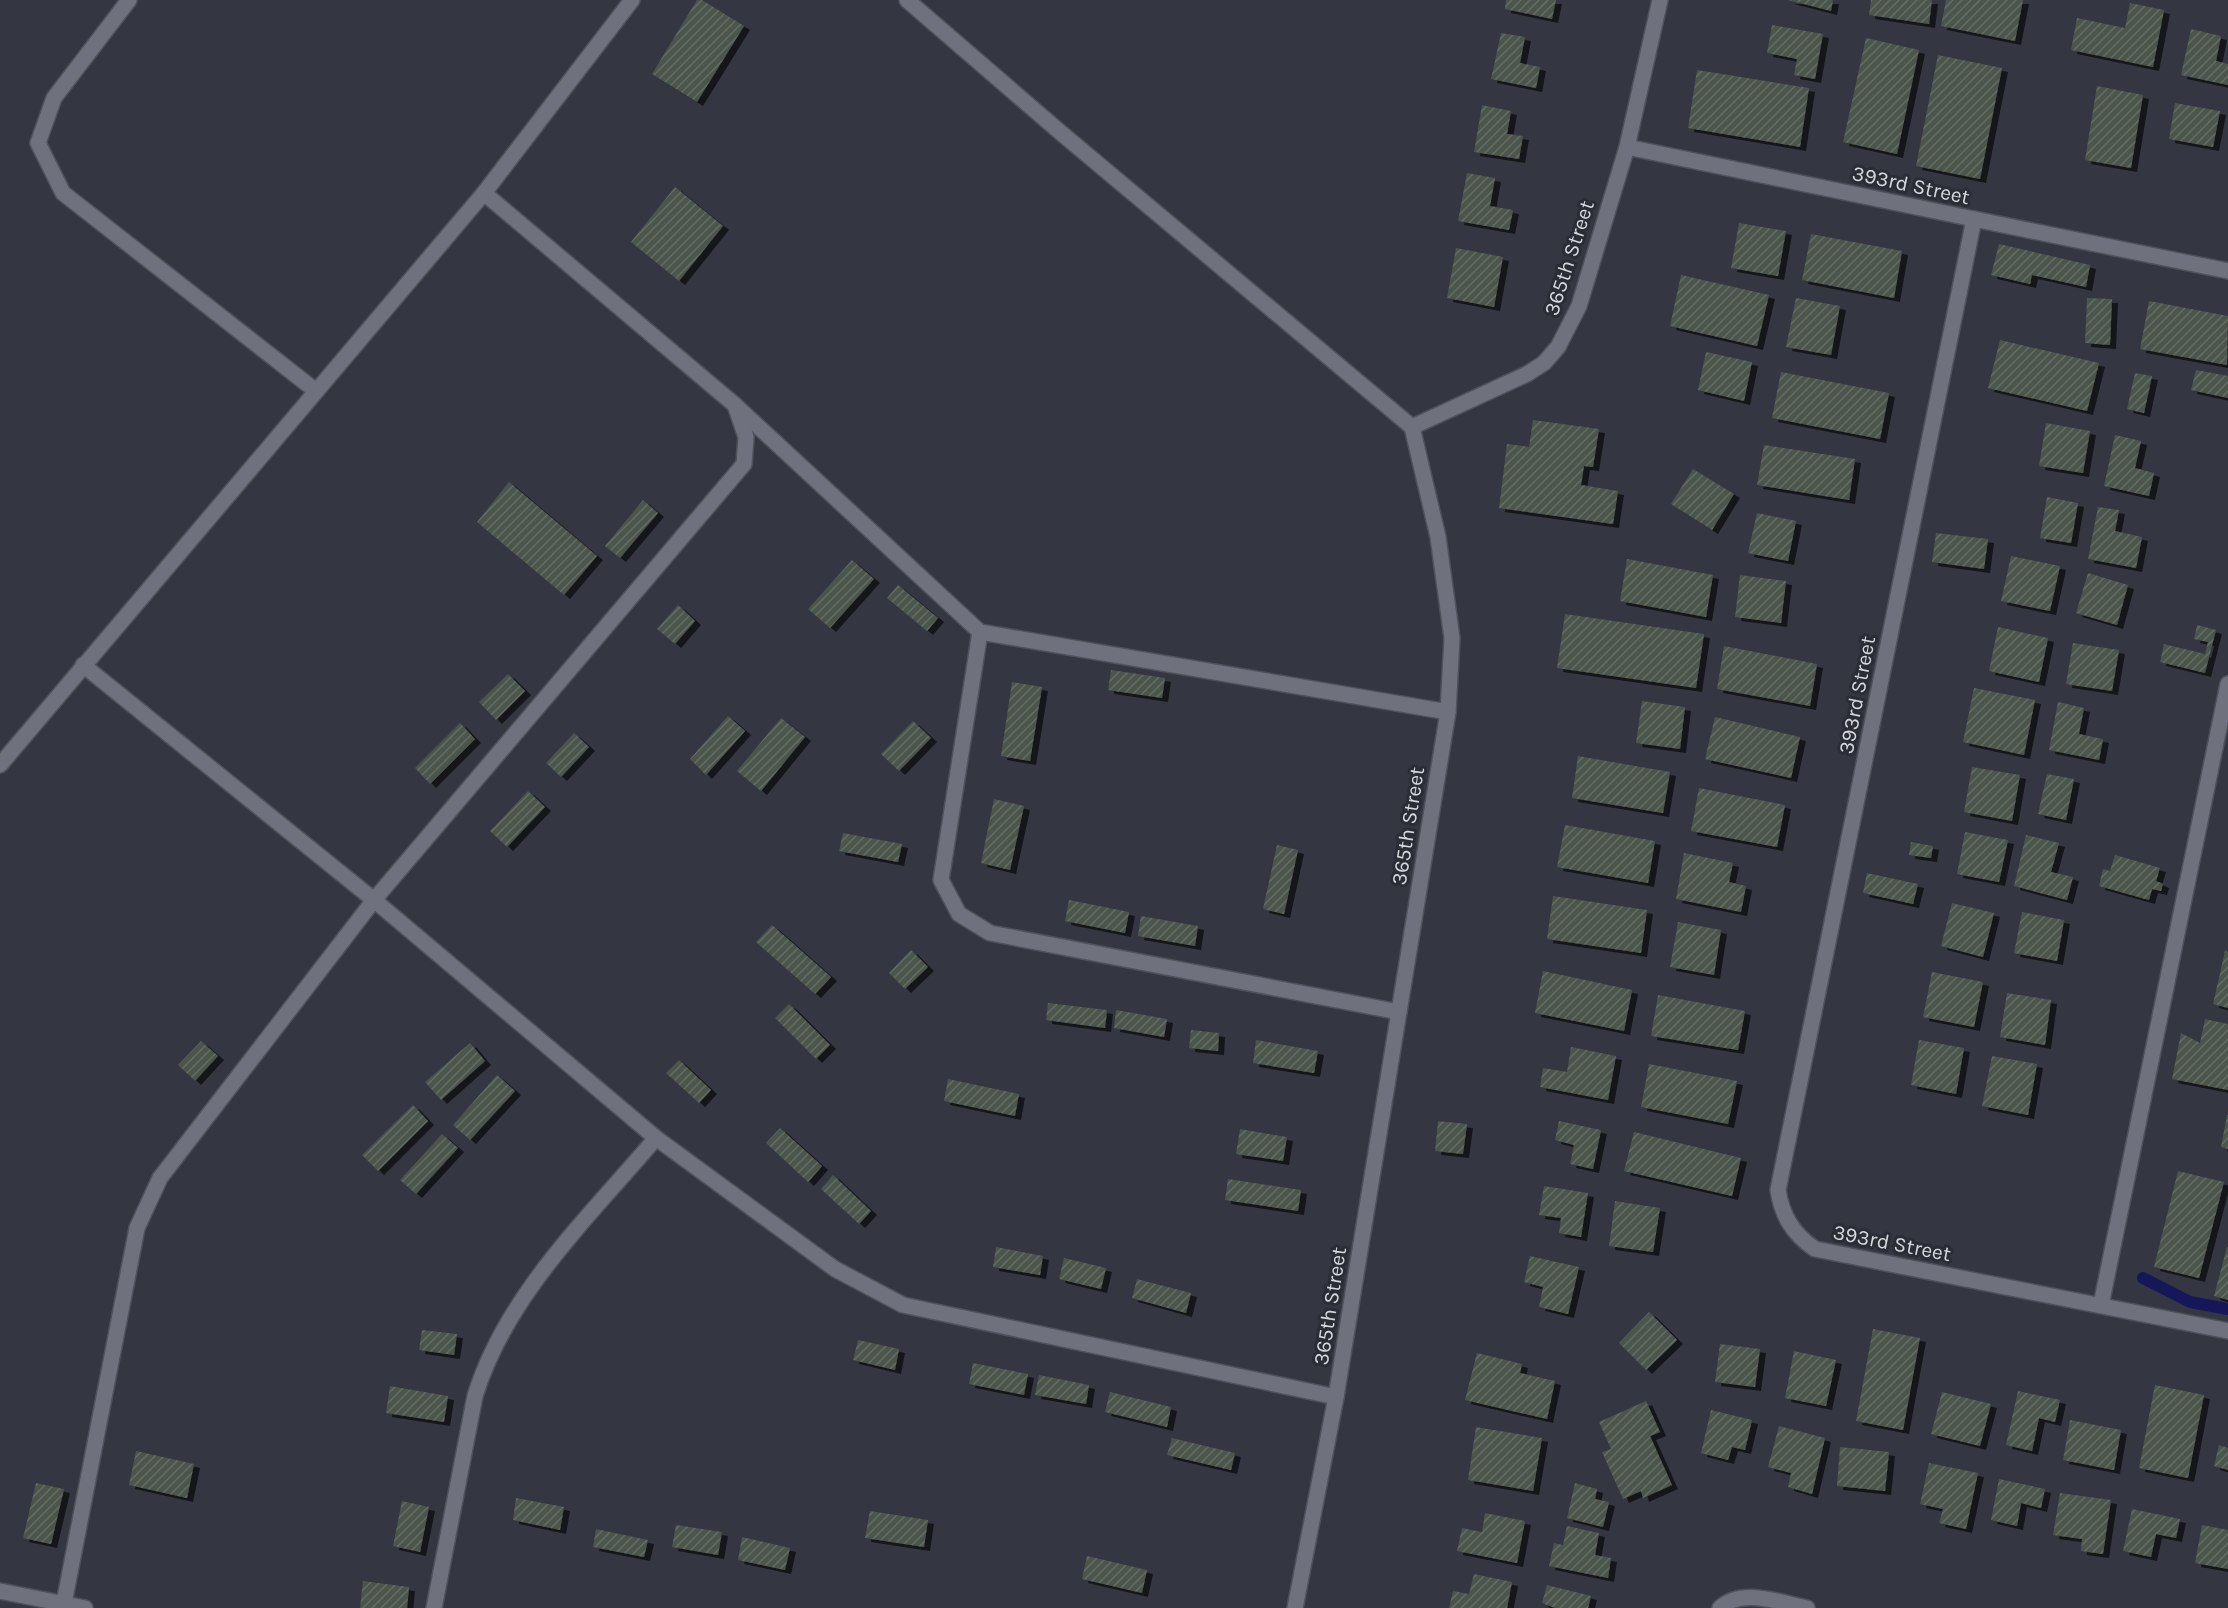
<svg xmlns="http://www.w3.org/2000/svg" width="2228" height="1608" font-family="Karla,sans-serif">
<defs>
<pattern id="building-hatch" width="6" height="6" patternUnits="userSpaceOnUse" patternTransform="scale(1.5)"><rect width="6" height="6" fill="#4b554c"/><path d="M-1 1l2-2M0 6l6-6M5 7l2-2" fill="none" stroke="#646d65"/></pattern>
<filter id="shadow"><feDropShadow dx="6" dy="4" stdDeviation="0" flood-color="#0009"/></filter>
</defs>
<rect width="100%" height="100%" fill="#343641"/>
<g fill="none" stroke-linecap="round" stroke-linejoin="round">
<polyline stroke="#161759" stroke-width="12" points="2143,1278 2190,1302 2228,1309"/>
</g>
<g fill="url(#building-hatch)" filter="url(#shadow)">
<polygon points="697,0 702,0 744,26 697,102 652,74"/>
<polygon points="1506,0 1556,0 1552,19 1505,9"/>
<polygon points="1788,0 1833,0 1831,11"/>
<polygon points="1871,0 1932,0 1929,24 1869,15"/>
<polygon points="1946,0 2023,0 2015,41 1941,26"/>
<polygon points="2130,3 2164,10 2153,67 2071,50 2077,18 2125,28"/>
<polygon points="1772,25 1823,34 1815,79 1794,75 1797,59 1767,53"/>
<polygon points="2191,29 2221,36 2216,61 2228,64 2228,85 2181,75"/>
<polygon points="1501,33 1525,37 1520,63 1540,67 1536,88 1491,79"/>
<polygon points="1866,38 1919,50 1897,154 1843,142"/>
<polygon points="1938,55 2002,68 1980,179 1916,166"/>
<polygon points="1697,70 1809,88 1800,147 1688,128"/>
<polygon points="2097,86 2143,95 2131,168 2085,160"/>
<polygon points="2175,103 2220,111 2213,147 2169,139"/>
<polygon points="1482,105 1511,111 1507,134 1523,136 1519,159 1474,152"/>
<polygon points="1467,173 1495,178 1490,206 1513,210 1509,230 1458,221"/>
<polygon points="675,187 723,226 679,281 631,242"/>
<polygon points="1739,223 1786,231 1778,276 1731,268"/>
<polygon points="1811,234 1902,251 1894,298 1802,280"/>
<polygon points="1999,244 2090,265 2086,287 2032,275 2030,284 1991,275"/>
<polygon points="1456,248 1503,257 1494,307 1447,298"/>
<polygon points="1681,275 1769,295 1757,346 1670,326"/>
<polygon points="1796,298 1840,306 1831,355 1786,347"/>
<polygon points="2087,298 2112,299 2110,345 2085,343"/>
<polygon points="2149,301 2228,316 2227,365 2140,349"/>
<polygon points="2000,340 2099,363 2087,411 1988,388"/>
<polygon points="1706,352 1752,362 1744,401 1698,390"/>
<polygon points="2196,370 2228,376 2228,398 2191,390"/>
<polygon points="1781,372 1889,393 1880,439 1772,418"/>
<polygon points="2135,373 2152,376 2144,413 2127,409"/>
<polygon points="1533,420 1599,429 1593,467 1584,466 1581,485 1618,491 1613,524 1499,508 1507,444 1529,447"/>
<polygon points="2046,423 2090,431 2083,473 2039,466"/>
<polygon points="2115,435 2141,441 2135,468 2154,473 2149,496 2104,486"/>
<polygon points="1764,445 1855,459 1849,500 1757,485"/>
<polygon points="1693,469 1734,494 1712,530 1671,504"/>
<polygon points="509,482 597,556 564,595 477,522"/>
<polygon points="2047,497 2078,503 2071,543 2040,538"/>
<polygon points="643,500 658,513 620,558 605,546"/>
<polygon points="2098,507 2119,510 2115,531 2142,537 2136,568 2088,559"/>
<polygon points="1757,513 1796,521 1788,561 1748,553"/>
<polygon points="1936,533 1988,539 1984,569 1932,562"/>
<polygon points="2011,556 2060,566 2050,611 2001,601"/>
<polygon points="1627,559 1713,575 1706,617 1620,601"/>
<polygon points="852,560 874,579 830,628 808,609"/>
<polygon points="2088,573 2128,585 2117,625 2076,613"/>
<polygon points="1740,575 1786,581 1781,623 1735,617"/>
<polygon points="898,585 938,618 927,631 887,598"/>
<polygon points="678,605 695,621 675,644 657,629"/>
<polygon points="1565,614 1704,634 1696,688 1557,668"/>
<polygon points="2197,625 2216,630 2205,673 2160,662 2164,644 2205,654 2208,642 2194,639"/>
<polygon points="1998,627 2048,638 2039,682 1989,671"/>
<polygon points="2073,643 2119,650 2112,691 2066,684"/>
<polygon points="1724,646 1817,664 1810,706 1717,689"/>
<polygon points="1111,670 1165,678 1162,698 1108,690"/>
<polygon points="508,674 525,691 496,720 479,702"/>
<polygon points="1012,682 1042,687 1030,761 1001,756"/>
<polygon points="1974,688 2035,700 2024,755 1963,742"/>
<polygon points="1642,701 1685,707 1680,749 1636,743"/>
<polygon points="2058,702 2084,708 2079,734 2103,739 2099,760 2049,750"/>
<polygon points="728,716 745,731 706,775 690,759"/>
<polygon points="1715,717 1800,737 1791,778 1705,759"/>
<polygon points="781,718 805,737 761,791 737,771"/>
<polygon points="913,721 931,738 899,771 881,754"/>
<polygon points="460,723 475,739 430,784 415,768"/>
<polygon points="574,733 589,747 561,777 546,763"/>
<polygon points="1578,756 1670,772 1663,813 1572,798"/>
<polygon points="1972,767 2020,775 2012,821 1964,812"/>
<polygon points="2047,774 2074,779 2066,820 2038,814"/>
<polygon points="1699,788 1785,805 1777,847 1691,831"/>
<polygon points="528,791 545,807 507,847 490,831"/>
<polygon points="994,799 1024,806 1010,870 981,863"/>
<polygon points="1565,825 1655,841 1648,883 1557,867"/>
<polygon points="1965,832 2008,840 1999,882 1957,874"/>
<polygon points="843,833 902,844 898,862 839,851"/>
<polygon points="2026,835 2059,843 2051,872 2073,877 2067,900 2014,886"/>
<polygon points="1911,842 1933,846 1931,858 1909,855"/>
<polygon points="1277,845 1298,850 1284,914 1263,909"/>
<polygon points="1684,853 1733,863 1729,882 1746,886 1741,912 1676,899"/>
<polygon points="2115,855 2160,868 2156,881 2163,884 2161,891 2152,889 2149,900 2099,886 2103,869 2110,871"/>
<polygon points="1867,873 1918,884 1913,904 1863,893"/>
<polygon points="1553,896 1647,910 1641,953 1547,939"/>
<polygon points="1069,900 1129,912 1125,933 1065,921"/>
<polygon points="1952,903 1994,913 1983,957 1941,946"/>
<polygon points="2022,912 2064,920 2057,961 2014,953"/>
<polygon points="1141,916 1198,926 1195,946 1138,936"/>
<polygon points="1678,922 1721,930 1714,975 1670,967"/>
<polygon points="772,925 831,977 815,994 756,942"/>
<polygon points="911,950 928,967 905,989 889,973"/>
<polygon points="2225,951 2228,952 2228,1008 2213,1004"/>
<polygon points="1543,971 1632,990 1624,1031 1535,1013"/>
<polygon points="1932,972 1983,982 1974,1027 1923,1017"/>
<polygon points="2007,993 2051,1000 2045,1045 2000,1037"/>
<polygon points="1658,995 1745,1011 1738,1050 1651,1036"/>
<polygon points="1048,1003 1107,1010 1105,1028 1046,1020"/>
<polygon points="789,1004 830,1045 816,1059 775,1018"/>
<polygon points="1116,1010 1167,1019 1164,1037 1114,1028"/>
<polygon points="2205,1019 2228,1024 2228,1090 2172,1079 2181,1033 2200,1043"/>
<polygon points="1191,1030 1219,1033 1218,1051 1189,1048"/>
<polygon points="1256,1040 1318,1051 1314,1073 1253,1063"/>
<polygon points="1919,1040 1964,1048 1956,1094 1911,1085"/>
<polygon points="201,1041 218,1056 195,1081 178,1065"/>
<polygon points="470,1043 485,1061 441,1100 425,1082"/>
<polygon points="1571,1047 1616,1056 1608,1100 1540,1087 1543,1068 1567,1072"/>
<polygon points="1992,1056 2037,1064 2028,1115 1982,1106"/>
<polygon points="679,1060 711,1090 699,1103 666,1073"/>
<polygon points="1649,1064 1737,1081 1728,1124 1641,1107"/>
<polygon points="497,1075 515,1091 470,1140 453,1125"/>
<polygon points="948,1079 1019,1094 1015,1116 944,1101"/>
<polygon points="413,1105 428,1121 378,1171 362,1155"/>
<polygon points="2227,1115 2228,1115 2228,1149 2221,1147"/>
<polygon points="1438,1121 1467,1124 1463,1154 1435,1151"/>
<polygon points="1559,1121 1601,1130 1593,1169 1570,1164 1574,1145 1555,1140"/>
<polygon points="780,1128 822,1166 808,1182 766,1143"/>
<polygon points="1240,1129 1287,1137 1283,1161 1236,1154"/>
<polygon points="1634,1132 1741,1158 1732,1196 1624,1171"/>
<polygon points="442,1134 458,1148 416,1194 400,1180"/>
<polygon points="2178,1171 2224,1182 2199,1278 2154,1267"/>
<polygon points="833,1175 871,1211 859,1224 821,1189"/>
<polygon points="1228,1179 1301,1190 1298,1211 1225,1200"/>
<polygon points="1544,1186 1588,1193 1581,1237 1559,1233 1561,1218 1539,1215"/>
<polygon points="1615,1201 1660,1208 1653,1252 1609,1246"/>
<polygon points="996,1247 1043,1256 1040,1275 993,1267"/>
<polygon points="2227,1247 2228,1247 2228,1300 2214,1296"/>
<polygon points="1530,1256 1579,1267 1568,1314 1539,1307 1543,1287 1524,1282"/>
<polygon points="1064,1258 1106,1268 1101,1289 1059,1279"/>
<polygon points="1137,1279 1191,1293 1186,1313 1132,1298"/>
<polygon points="1649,1312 1677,1340 1646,1370 1619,1343"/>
<polygon points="1873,1329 1920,1338 1903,1430 1856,1421"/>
<polygon points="422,1330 457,1334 454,1355 419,1350"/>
<polygon points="858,1340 899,1349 895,1370 853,1360"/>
<polygon points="1720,1344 1760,1349 1755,1387 1715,1382"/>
<polygon points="1794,1351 1836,1360 1826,1406 1785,1398"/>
<polygon points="1477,1353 1522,1364 1520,1373 1555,1381 1547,1419 1465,1400"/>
<polygon points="973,1363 1028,1374 1024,1395 969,1384"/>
<polygon points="1039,1375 1089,1385 1086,1404 1035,1395"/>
<polygon points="2155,1385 2204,1395 2188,1478 2139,1468"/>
<polygon points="390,1386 448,1396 444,1422 386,1413"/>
<polygon points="2018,1391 2060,1400 2055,1422 2039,1418 2032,1451 2006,1445"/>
<polygon points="1110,1392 1171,1407 1167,1427 1105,1412"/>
<polygon points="1942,1392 1991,1404 1980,1446 1931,1434"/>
<polygon points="1646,1401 1660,1432 1650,1436 1672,1485 1643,1498 1641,1491 1623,1499 1602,1452 1611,1449 1599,1422"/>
<polygon points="1711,1410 1752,1420 1745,1450 1732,1447 1728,1460 1701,1453"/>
<polygon points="2070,1420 2121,1430 2114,1470 2063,1460"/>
<polygon points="1779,1426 1825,1438 1812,1494 1788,1487 1791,1473 1768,1467"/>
<polygon points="1476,1427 1542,1438 1533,1491 1468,1480"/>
<polygon points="1172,1438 1235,1453 1231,1470 1167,1455"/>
<polygon points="2219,1445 2228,1448 2228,1470 2214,1466"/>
<polygon points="1840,1447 1889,1452 1885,1491 1837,1486"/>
<polygon points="136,1451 194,1464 187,1498 129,1485"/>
<polygon points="1929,1463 1978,1473 1966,1529 1939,1523 1943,1509 1920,1504"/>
<polygon points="1999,1479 2045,1489 2041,1508 2021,1503 2017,1526 1991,1520"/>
<polygon points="36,1483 64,1489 51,1544 23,1538"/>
<polygon points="1575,1483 1597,1489 1595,1499 1609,1502 1603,1527 1567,1518"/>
<polygon points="2060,1493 2111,1500 2103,1554 2081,1551 2082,1539 2053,1535"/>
<polygon points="516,1498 564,1507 560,1530 513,1520"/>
<polygon points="402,1501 429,1507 420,1552 393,1546"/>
<polygon points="2132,1509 2180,1519 2176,1538 2156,1534 2151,1557 2123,1551"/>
<polygon points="870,1511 928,1520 924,1547 865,1538"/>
<polygon points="1485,1513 1525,1521 1517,1563 1457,1551 1462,1528 1482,1532"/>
<polygon points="676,1525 722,1532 718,1555 672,1547"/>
<polygon points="2202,1525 2228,1530 2228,1569 2195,1563"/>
<polygon points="1567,1526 1599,1533 1595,1555 1611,1558 1608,1578 1549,1566 1554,1543 1563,1545"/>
<polygon points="596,1529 648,1540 644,1557 593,1547"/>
<polygon points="742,1537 790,1548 785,1570 738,1560"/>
<polygon points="1087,1556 1147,1570 1142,1593 1082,1579"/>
<polygon points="1474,1574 1512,1582 1507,1608 1449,1608 1453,1591 1469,1594"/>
<polygon points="363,1581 409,1587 407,1608 360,1608"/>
<polygon points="1547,1585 1591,1596 1588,1608 1555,1608 1542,1603"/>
</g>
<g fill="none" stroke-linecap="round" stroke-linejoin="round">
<g stroke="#4f525a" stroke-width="18">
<g id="minor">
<polyline points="129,0 54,98 38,143 63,193 316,391"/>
<polyline points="907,0 1060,132 1412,427"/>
<path d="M1660,0l-33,147 347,72 -196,971c4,26 15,44 37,59l413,82"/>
<polyline points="484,193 735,405 980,632 1448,712"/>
<polyline points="1974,219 2228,271"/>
<polyline points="980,632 941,880 959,914 990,933 1399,1012"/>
<polyline points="83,665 374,900 656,1138 835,1269 903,1305 1336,1397"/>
<polyline points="0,765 484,193 632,0"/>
<polyline points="2101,1305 2228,684"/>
<polyline points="0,1591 85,1608"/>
<polyline points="64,1603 137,1228 160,1178 374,900 744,464 746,437 735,405"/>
<path d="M434,1608l41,-212c31,-101 114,-179 181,-258"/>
<polyline points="1295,1608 1336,1397 1448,712 1452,638 1438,537 1412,427 1527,374 1544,363 1558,347 1579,306 1627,147"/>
<path d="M1720,1608c22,-21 61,-5 87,0"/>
</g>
</g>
<use href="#minor" stroke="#6f727e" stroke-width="15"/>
</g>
<g text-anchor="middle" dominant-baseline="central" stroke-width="6" stroke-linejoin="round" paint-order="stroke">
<g font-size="21" fill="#d5d7dd" stroke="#2a2c36">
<text transform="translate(1911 185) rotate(12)">393rd Street</text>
<text transform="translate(1569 258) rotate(-72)">365th Street</text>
<text transform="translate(1857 695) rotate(-79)">393rd Street</text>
<text transform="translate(1408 826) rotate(-81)">365th Street</text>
<text transform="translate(1892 1243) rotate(11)">393rd Street</text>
<text transform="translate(1330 1306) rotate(-81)">365th Street</text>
</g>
</g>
</svg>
